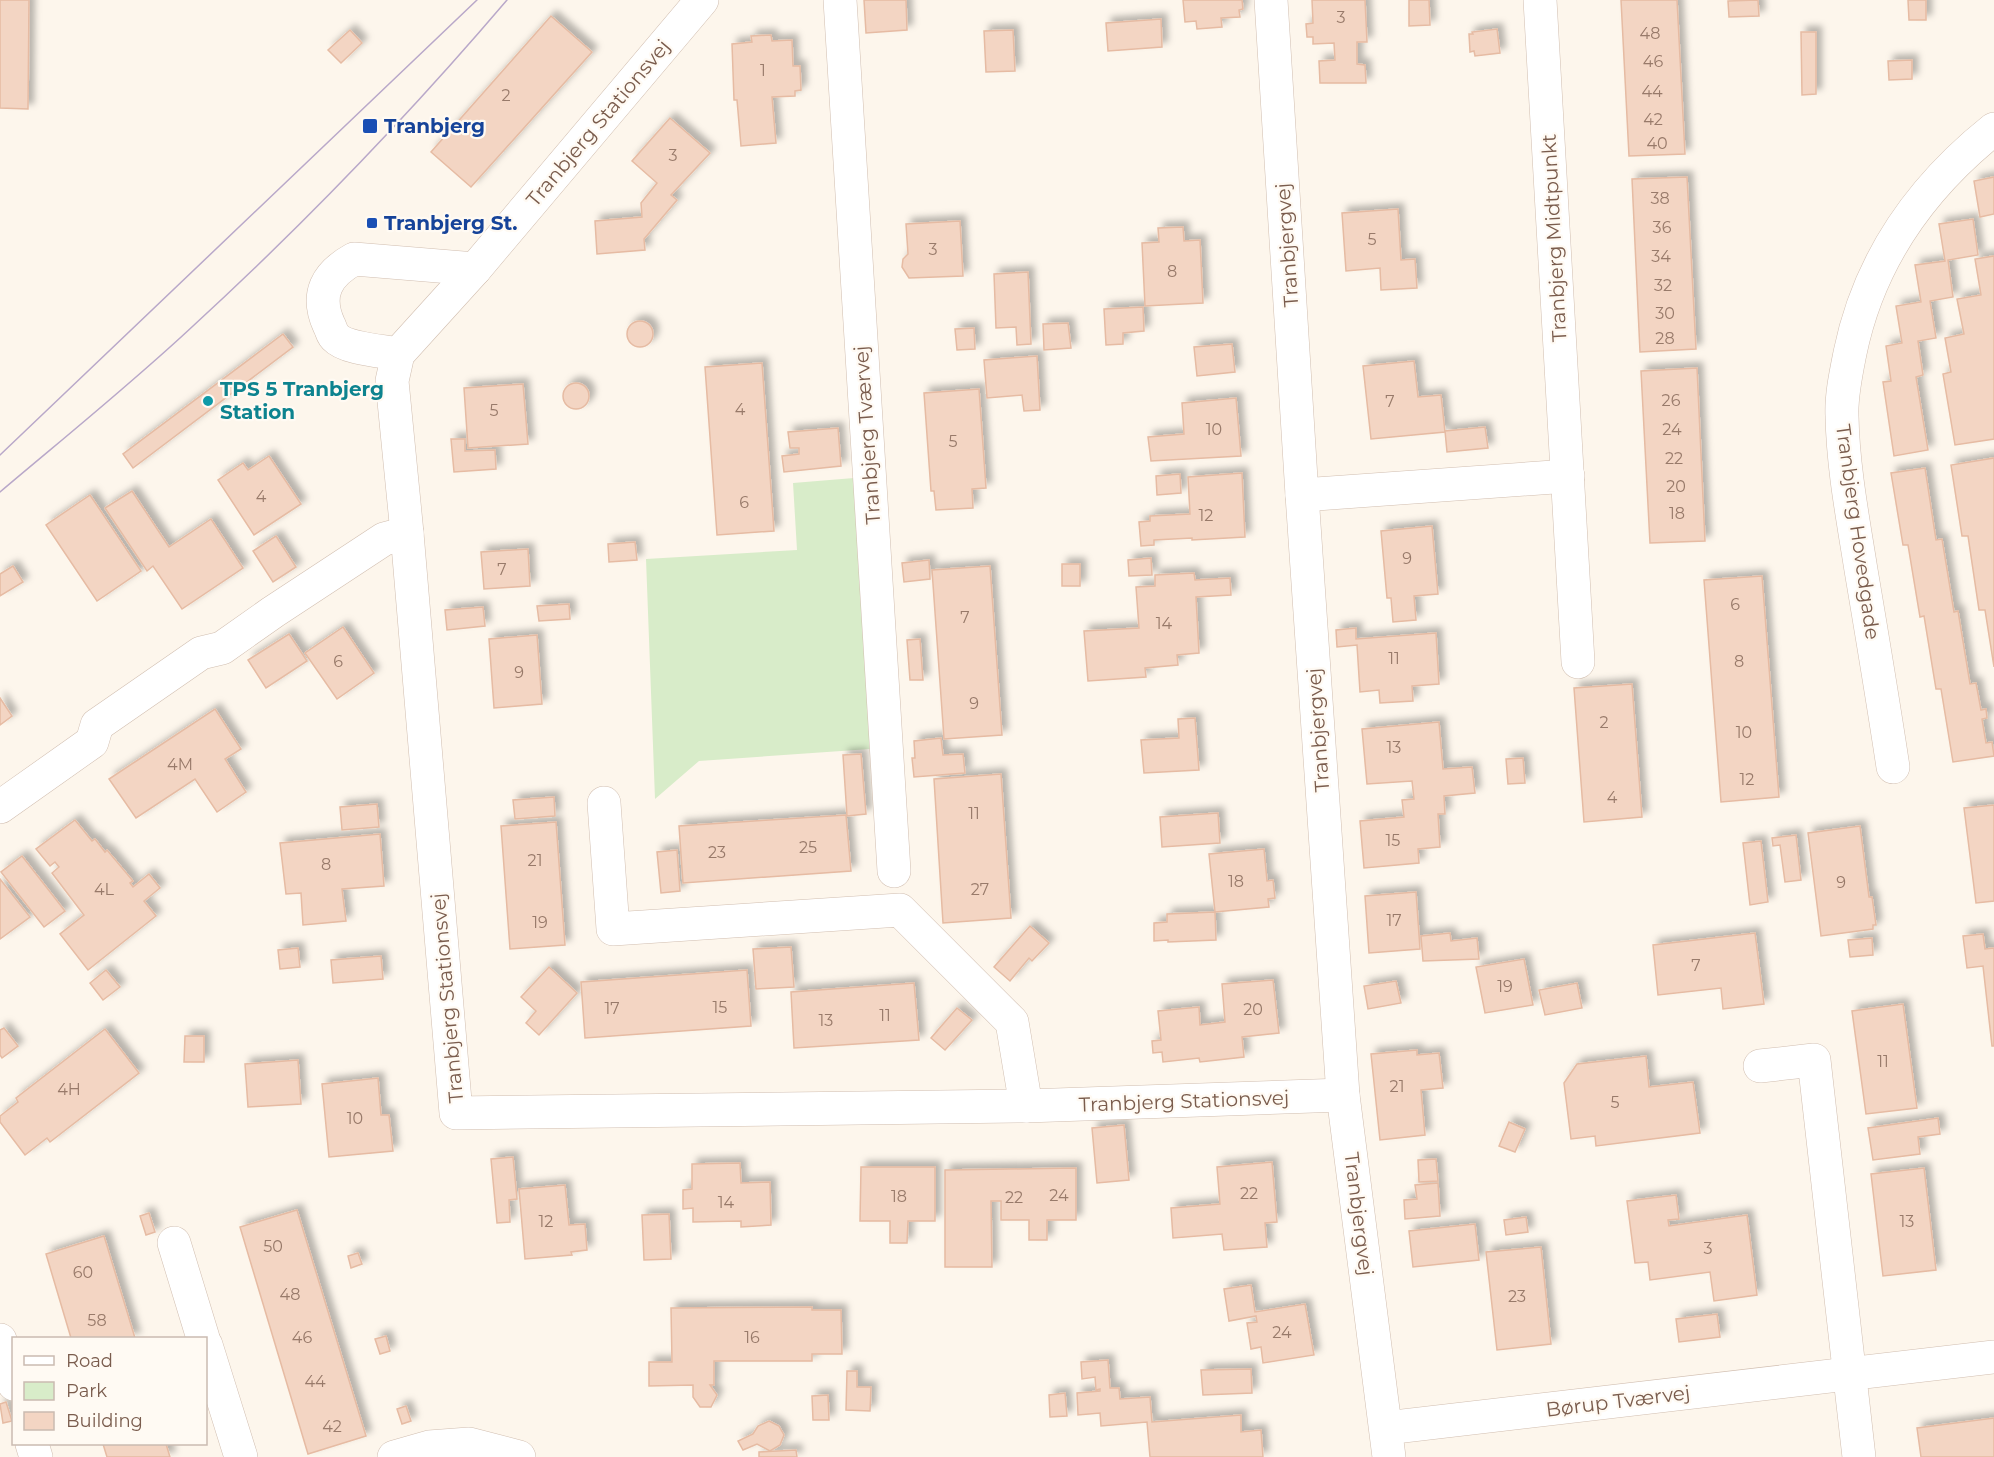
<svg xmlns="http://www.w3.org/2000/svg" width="1994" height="1457" font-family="Montserrat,sans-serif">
<defs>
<filter id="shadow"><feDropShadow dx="5.5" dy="-5.5" stdDeviation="3" flood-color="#0004"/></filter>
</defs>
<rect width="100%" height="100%" fill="#fdf6ec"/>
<polygon fill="#d8ecc9" points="854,478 870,749 699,761 655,799 646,559 797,550 793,483"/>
<g fill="#f3d5c3" stroke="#e6bba3" stroke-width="1.5" filter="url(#shadow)">
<polygon points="0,0 29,0 28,109 0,108"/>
<polygon points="864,0 906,0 907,30 866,33"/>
<polygon points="1183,0 1242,0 1243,9 1239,10 1240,17 1221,18 1222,27 1197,29 1196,21 1185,22"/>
<polygon points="1312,0 1365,0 1367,42 1357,42 1357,64 1365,65 1366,83 1320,83 1319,61 1335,60 1334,43 1313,44 1313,37 1307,37 1306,24 1313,23"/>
<polygon points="1409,0 1429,0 1430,25 1409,26"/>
<polygon points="1621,0 1677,0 1685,154 1629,156"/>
<polygon points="1758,0 1759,16 1729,17 1728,1"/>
<polygon points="1908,0 1926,0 1926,20 1909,20"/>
<polygon points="551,16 592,52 471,187 431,152"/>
<polygon points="1161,19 1162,47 1108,51 1106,23"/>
<polygon points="1497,29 1500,53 1475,56 1474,51 1470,52 1469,34 1473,34 1472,32"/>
<polygon points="350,30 362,43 341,63 328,50"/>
<polygon points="1013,30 1015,71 986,72 984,31"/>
<polygon points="1801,32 1816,32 1816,94 1802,95"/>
<polygon points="771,35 772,41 792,40 793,66 800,66 801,90 795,91 795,96 772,97 776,143 741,146 737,100 734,100 732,44 752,42 751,36"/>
<polygon points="1912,60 1912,79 1889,80 1888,61"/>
<polygon points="670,118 710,153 671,195 677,200 644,239 645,250 597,254 595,221 642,217 641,203 657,183 632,161"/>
<polygon points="1687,177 1696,349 1640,352 1632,179"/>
<polygon points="1994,177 1994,214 1980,217 1974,181"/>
<polygon points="1398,209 1401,260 1415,259 1417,288 1381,290 1380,268 1346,271 1342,213"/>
<polygon points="1973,219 1978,255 1948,260 1953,297 1930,301 1936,338 1918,341 1923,375 1916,377 1928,450 1894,456 1883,382 1891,381 1886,346 1902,343 1896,306 1921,302 1915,265 1945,261 1939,224"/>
<polygon points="960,221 963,276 909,278 902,267 903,259 908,254 906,224"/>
<polygon points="1183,227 1184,241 1200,240 1203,303 1145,306 1142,243 1159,242 1158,228"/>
<polygon points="1994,256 1994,439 1955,445 1943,374 1951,372 1945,338 1964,334 1957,299 1981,295 1975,259"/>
<polygon points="1028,272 1031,344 1017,345 1016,327 996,328 994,274"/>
<polygon points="1143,307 1144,331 1123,333 1123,344 1106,345 1104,309"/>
<circle cx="640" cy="334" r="13"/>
<polygon points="1068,323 1071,348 1044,350 1043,324"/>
<polygon points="974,328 975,349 957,350 955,329"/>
<polygon points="283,334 293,347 133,468 123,454"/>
<polygon points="1232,344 1235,372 1197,376 1194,347"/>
<polygon points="1037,356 1040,410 1024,411 1022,395 987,398 984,360"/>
<polygon points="1414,361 1418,397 1441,395 1445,432 1371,439 1363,366"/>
<polygon points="762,363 774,531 717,535 705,367"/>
<polygon points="1697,368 1705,541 1650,543 1641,371"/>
<circle cx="576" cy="396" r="13"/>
<polygon points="523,384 528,444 468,448 464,388"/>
<polygon points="979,389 986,488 972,489 973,508 936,510 934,491 931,491 924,393"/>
<polygon points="1236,398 1241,456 1151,461 1148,437 1184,434 1182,403"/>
<polygon points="1485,427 1488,448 1447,452 1445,431"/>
<polygon points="838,428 841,466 784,472 782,456 799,454 799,448 790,448 788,432"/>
<polygon points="451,439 465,439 465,451 495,450 496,469 454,472"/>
<polygon points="269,456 301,504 254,535 218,480 243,463 248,470"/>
<polygon points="1994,458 1994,667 1985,610 1979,610 1968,536 1962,536 1951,465"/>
<polygon points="1925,468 1936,540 1942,539 1954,612 1958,611 1970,684 1976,683 1981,710 1986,709 1987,718 1982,719 1986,743 1992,742 1994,756 1953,762 1941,689 1936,689 1924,616 1920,617 1908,545 1903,545 1891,473"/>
<polygon points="1242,473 1245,537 1192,540 1192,538 1154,540 1154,545 1141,546 1139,522 1150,521 1150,516 1190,514 1188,477"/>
<polygon points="1180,474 1181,493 1157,495 1156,476"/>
<polygon points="132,491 169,547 211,519 243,568 182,609 153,566 147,571 105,508"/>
<polygon points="90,495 141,571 97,601 46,525"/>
<polygon points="1432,526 1438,594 1414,596 1416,620 1393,622 1391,598 1387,598 1381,531"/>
<polygon points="276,536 296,567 273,582 253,551"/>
<polygon points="635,542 637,560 609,562 608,544"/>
<polygon points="528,549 530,586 484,589 481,552"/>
<polygon points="1151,558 1152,575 1129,576 1128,560"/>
<polygon points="929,560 930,579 904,582 902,563"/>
<rect x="1062" y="564" width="18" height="22"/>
<polygon points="13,566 23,582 0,596 0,574"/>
<polygon points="990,566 1002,735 944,739 932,570"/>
<polygon points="1194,573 1195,580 1230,578 1231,595 1196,597 1199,653 1177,655 1178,665 1145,668 1146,677 1088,681 1084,631 1139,628 1136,587 1155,586 1155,575"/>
<polygon points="1762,576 1779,797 1721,802 1704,580"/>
<polygon points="569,604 570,619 539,621 537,606"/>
<polygon points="483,607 485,626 447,630 445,610"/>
<polygon points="343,627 374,673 337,699 305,653"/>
<polygon points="1356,628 1356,639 1436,633 1439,684 1412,686 1413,701 1380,703 1379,690 1360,692 1357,645 1337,647 1336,630"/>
<polygon points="289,634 307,661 266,688 248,660"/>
<polygon points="537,635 542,704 494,708 489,639"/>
<polygon points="920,639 923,680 910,680 907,640"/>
<polygon points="1632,684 1642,817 1584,822 1574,688"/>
<polygon points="0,698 12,716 0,725"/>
<polygon points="215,709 241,749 225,759 246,792 217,812 195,779 136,818 109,779"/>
<polygon points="1195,718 1199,770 1144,773 1141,740 1179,738 1178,719"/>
<polygon points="1439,722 1443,769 1472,767 1475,793 1444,796 1445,814 1438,814 1440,847 1418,849 1419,863 1364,868 1360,821 1404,817 1402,800 1414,799 1412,781 1367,784 1362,729"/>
<polygon points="941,738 943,755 963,754 965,773 914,777 912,758 915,758 914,741"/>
<polygon points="861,754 866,814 847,816 843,755"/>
<polygon points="1523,758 1525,783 1508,784 1506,759"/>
<polygon points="1001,774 1011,918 943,923 934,779"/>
<polygon points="554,797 555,816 515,819 513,800"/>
<polygon points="377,804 379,827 342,830 340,807"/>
<polygon points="1994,805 1994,901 1976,903 1964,808"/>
<polygon points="1218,813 1220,843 1162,847 1160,817"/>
<polygon points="846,815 851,871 683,883 679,826"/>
<polygon points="75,820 92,841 95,839 105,852 107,850 133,881 130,883 133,887 149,874 160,888 144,901 156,916 88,970 60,934 84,915 52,873 59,867 55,862 50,866 36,849"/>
<polygon points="556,822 565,945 510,949 501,826"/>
<polygon points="1860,826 1869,897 1872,897 1876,925 1873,925 1873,929 1821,936 1808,833"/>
<polygon points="380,834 384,886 342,889 346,921 303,925 301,893 286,894 280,843"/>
<polygon points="1796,835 1801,880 1785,882 1780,845 1773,846 1772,838"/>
<polygon points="1761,841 1768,902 1750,905 1743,843"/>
<polygon points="1264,849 1267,881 1273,880 1275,898 1268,899 1269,907 1215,912 1209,854"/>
<polygon points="677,850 680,891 661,893 657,852"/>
<polygon points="22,856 65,911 44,927 1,872"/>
<polygon points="0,879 30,917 0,939"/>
<polygon points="1416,892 1420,949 1369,953 1365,896"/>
<polygon points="1215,912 1216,940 1168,942 1168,940 1154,941 1154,923 1167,922 1167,914"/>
<polygon points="1030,926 1049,943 1032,961 1029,958 1010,981 994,967"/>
<polygon points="1450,933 1451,941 1477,938 1479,959 1423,961 1421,936"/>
<polygon points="1755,933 1764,1004 1723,1009 1721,988 1658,995 1653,945"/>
<polygon points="1983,934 1985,949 1994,948 1994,1046 1992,1046 1983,966 1967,968 1963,936"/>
<polygon points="1872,938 1873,955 1850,957 1848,940"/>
<polygon points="791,947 794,987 756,989 753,949"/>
<polygon points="298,948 300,967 280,969 278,950"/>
<polygon points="381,956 383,979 333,983 331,960"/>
<polygon points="1524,959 1533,1005 1485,1013 1476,967"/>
<polygon points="549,967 577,993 539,1035 526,1023 536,1011 521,997"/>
<polygon points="106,970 120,987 103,1000 90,983"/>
<polygon points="747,970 751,1026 585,1038 581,982"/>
<polygon points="1273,980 1279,1033 1242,1037 1244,1057 1200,1062 1199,1058 1163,1062 1162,1052 1153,1053 1152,1041 1161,1040 1158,1011 1199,1007 1200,1025 1225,1022 1222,984"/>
<polygon points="1396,981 1401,1003 1368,1009 1364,986"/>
<polygon points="914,983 919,1040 794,1048 791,992"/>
<polygon points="1577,983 1582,1008 1545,1015 1539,990"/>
<polygon points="1903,1004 1917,1108 1866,1114 1852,1011"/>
<polygon points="957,1008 972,1020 945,1050 931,1038"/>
<polygon points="4,1028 18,1046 2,1058 0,1055 0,1030"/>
<polygon points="105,1029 139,1073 50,1142 47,1138 25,1155 0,1122 0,1116 18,1102 16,1098"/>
<polygon points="185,1036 204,1036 204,1062 184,1062"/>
<polygon points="1417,1050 1417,1055 1439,1053 1443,1088 1421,1090 1425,1135 1380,1140 1371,1054"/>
<polygon points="1646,1056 1649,1087 1693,1082 1700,1133 1596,1146 1595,1136 1571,1139 1564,1083 1577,1064"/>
<polygon points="298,1060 301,1104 248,1107 245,1064"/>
<polygon points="378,1078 381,1115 389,1115 393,1151 329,1157 322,1084"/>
<polygon points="1938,1118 1940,1134 1918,1137 1920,1154 1873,1160 1868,1128"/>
<polygon points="1509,1122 1525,1129 1515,1152 1499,1146"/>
<polygon points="1124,1125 1129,1180 1097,1183 1092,1128"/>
<polygon points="513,1157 517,1199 509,1200 510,1222 497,1223 491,1159"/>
<polygon points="1436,1159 1438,1181 1419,1182 1418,1160"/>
<polygon points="1272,1162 1277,1222 1265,1223 1267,1247 1224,1250 1222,1234 1173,1238 1171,1208 1220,1204 1217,1167"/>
<polygon points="740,1163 741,1183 770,1182 771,1225 741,1227 741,1221 693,1222 693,1208 683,1209 683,1190 692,1189 692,1164"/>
<polygon points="861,1167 935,1167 935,1221 908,1221 907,1243 890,1243 890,1221 860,1221"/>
<polygon points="1076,1168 1076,1220 1047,1220 1047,1240 1029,1240 1029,1220 1001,1220 1001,1201 991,1201 992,1267 945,1267 945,1170"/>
<polygon points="1924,1168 1936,1270 1883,1276 1871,1174"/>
<polygon points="1438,1183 1440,1216 1405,1219 1404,1200 1417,1199 1415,1185"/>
<polygon points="565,1185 569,1225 585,1224 587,1250 571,1252 572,1255 525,1259 519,1189"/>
<polygon points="1676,1195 1679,1219 1668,1220 1669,1226 1747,1215 1757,1295 1714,1301 1710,1272 1650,1280 1648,1262 1635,1263 1627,1201"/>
<polygon points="297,1210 366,1436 308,1454 240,1227"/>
<polygon points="149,1213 155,1232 146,1235 140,1216"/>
<polygon points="669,1214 671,1259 644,1260 642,1215"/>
<polygon points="1526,1217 1528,1232 1506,1235 1504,1220"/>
<polygon points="1475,1224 1479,1260 1413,1267 1409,1231"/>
<polygon points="104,1236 135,1338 71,1338 46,1254"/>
<polygon points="1541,1247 1551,1344 1497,1350 1486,1252"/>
<polygon points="358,1253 362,1264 351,1268 348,1256"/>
<polygon points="1251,1285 1255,1312 1305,1304 1314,1355 1263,1363 1261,1347 1251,1349 1247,1323 1257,1322 1256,1316 1229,1321 1224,1289"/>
<polygon points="812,1307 812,1310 841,1310 842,1354 812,1354 812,1361 714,1361 714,1385 710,1385 717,1395 711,1407 700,1407 693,1397 693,1385 649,1386 649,1362 672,1362 671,1308"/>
<polygon points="1717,1314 1720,1337 1679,1342 1676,1319"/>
<polygon points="386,1336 390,1351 380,1354 375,1339"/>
<polygon points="1108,1360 1110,1388 1119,1388 1120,1399 1150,1397 1152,1422 1241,1415 1241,1432 1261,1430 1263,1457 1150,1457 1147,1422 1101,1426 1100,1413 1078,1415 1077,1393 1100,1391 1100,1389 1096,1390 1095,1377 1082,1379 1081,1362"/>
<polygon points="1251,1369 1252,1393 1203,1395 1201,1370"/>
<polygon points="847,1371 857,1371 857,1387 871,1387 870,1411 846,1410"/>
<polygon points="1065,1393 1067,1416 1050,1417 1049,1395"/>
<polygon points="828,1395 829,1420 813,1420 812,1396"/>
<polygon points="6,1402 12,1421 3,1423 0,1404"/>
<polygon points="406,1406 411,1421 402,1424 397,1409"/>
<polygon points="1994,1418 1994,1457 1921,1457 1917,1428"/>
<polygon points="769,1421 779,1426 784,1435 780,1445 770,1451 757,1444 743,1450 738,1441 753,1434 758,1426"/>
<polygon points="103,1444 166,1444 170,1457 107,1457"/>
<polygon points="796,1450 797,1457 759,1457 759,1452"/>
</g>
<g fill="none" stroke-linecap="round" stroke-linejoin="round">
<g stroke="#d1beb0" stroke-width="34">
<g id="minor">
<polyline points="702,0 475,269 398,354 392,381 407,533 456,1113 1026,1106 1343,1095"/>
<polyline points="840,0 894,871"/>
<polyline points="1271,0 1302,495 1343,1095 1389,1457"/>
<polyline points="1540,0 1578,662"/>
<path d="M398,354c-15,-3 -52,-5 -63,-17 -3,-2 -4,-9 -6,-12 -14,-31 -2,-51 25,-66l121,10"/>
<polyline points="1302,495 1568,476"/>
<path d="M1893,767c-10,-66 -21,-132 -32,-197 -8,-51 -18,-102 -19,-154 -1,-20 4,-43 8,-63 19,-93 70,-165 144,-224"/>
<polyline points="604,803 613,929 900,910 1012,1022 1026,1106"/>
<polyline points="0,807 92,742 97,725 201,653 222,648 273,612 384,539 407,533"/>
<polyline points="1760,1066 1814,1060 1859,1457"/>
<polyline points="174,1243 203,1338"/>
<polyline points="0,1340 14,1384"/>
<polyline points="206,1345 241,1457"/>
<polyline points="1386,1428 1994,1357"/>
<polyline points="32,1444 36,1457"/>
<polyline points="394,1457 429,1447 469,1444 519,1457"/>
</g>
</g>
<use href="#minor" stroke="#fff" stroke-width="33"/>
<g stroke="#b9a8c9" stroke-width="1.5">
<polyline points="0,455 477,0"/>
<path d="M0,492c65,-55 131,-108 193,-166 111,-102 216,-211 314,-326"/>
</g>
</g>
<g fill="#1a4fb4" stroke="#fffaf3" stroke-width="2">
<rect x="362" y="118" width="16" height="16" rx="3"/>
<rect x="366" y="217" width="12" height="12" rx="3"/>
</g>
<circle fill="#0f9aa8" stroke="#fffaf3" stroke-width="2" cx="208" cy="401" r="6"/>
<g text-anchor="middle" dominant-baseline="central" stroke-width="4.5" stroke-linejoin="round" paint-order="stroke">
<g font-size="16" fill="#987a6a">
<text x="1341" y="17">3</text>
<text x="1650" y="33">48</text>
<text x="1653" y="61">46</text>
<text x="763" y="70">1</text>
<text x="1652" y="91">44</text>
<text x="506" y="95">2</text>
<text x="1653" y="119">42</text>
<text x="1657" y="143">40</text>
<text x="673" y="155">3</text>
<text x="1660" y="198">38</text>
<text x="1662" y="227">36</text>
<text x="1372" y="239">5</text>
<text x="933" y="249">3</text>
<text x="1661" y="256">34</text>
<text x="1172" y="271">8</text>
<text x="1663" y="285">32</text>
<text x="1665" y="313">30</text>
<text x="1665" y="338">28</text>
<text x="1671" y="400">26</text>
<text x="1390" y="401">7</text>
<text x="740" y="409">4</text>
<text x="494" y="410">5</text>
<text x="1214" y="429">10</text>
<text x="1672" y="429">24</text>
<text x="953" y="441">5</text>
<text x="1674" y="458">22</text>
<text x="1676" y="486">20</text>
<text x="261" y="496">4</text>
<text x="744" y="502">6</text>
<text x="1677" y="513">18</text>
<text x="1206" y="515">12</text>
<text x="1407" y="558">9</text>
<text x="502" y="569">7</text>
<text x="1735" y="604">6</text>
<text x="965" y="617">7</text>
<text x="1164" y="623">14</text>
<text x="1394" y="658">11</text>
<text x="338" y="661">6</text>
<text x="1739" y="661">8</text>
<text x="519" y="672">9</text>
<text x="974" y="703">9</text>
<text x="1604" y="722">2</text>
<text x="1744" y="732">10</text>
<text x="1394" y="747">13</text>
<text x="180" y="764">4M</text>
<text x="1747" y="779">12</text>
<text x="1612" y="797">4</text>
<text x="974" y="813">11</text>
<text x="1393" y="840">15</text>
<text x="808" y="847">25</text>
<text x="717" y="852">23</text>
<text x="535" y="860">21</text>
<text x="326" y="864">8</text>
<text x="1236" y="881">18</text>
<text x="1841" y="882">9</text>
<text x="104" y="889">4L</text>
<text x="980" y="889">27</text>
<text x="1394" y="920">17</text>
<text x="540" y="922">19</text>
<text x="1696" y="965">7</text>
<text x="1505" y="986">19</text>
<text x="720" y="1007">15</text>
<text x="612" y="1008">17</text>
<text x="1253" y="1009">20</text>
<text x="885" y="1015">11</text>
<text x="826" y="1020">13</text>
<text x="1883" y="1061">11</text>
<text x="1397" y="1086">21</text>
<text x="69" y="1089">4H</text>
<text x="1615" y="1102">5</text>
<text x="355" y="1118">10</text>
<text x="1249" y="1193">22</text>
<text x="1059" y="1195">24</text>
<text x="899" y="1196">18</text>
<text x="1014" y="1197">22</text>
<text x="726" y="1202">14</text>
<text x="546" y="1221">12</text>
<text x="1907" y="1221">13</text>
<text x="273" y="1246">50</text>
<text x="1708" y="1248">3</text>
<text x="83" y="1272">60</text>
<text x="290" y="1294">48</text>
<text x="1517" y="1296">23</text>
<text x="97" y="1320">58</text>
<text x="1282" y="1332">24</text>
<text x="302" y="1337">46</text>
<text x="752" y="1337">16</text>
<text x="315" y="1381">44</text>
<text x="332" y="1426">42</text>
</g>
<g font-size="20" fill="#7a5c4d" stroke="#fffaf3">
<text transform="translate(598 123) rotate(-50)">Tranbjerg Stationsvej</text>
<text transform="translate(1554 238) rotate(-93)">Tranbjerg Midtpunkt</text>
<text transform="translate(1287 245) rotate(-94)">Tranbjergvej</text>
<text transform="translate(867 435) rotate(-94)">Tranbjerg Tværvej</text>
<text transform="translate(1858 532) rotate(82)">Tranbjerg Hovedgade</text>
<text transform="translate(1318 730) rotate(-94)">Tranbjergvej</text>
<text transform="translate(447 998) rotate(-95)">Tranbjerg Stationsvej</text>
<text transform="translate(1184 1101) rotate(-2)">Tranbjerg Stationsvej</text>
<text transform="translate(1359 1214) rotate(83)">Tranbjergvej</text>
<text transform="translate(1618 1401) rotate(-7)">Børup Tværvej</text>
</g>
<g font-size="20" font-weight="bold" fill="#164399" stroke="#fffaf3" text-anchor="start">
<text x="384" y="126">Tranbjerg</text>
<text x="384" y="223">Tranbjerg St.</text>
</g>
<g font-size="20" font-weight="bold" fill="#0d838f" stroke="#fffaf3" text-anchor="start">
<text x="220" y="389">TPS 5 Tranbjerg<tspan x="220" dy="23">Station</tspan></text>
</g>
</g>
<rect x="12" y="1337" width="195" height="108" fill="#fffaf3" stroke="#cabbb1" stroke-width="1.5"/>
<rect x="24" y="1356" width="30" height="9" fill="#ffffff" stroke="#cabbb1" stroke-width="1.5"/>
<text x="66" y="1367" font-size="18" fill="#7a5c4d">Road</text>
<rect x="24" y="1382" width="30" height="18" fill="#d8ecc9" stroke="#cabbb1" stroke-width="1.5"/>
<text x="66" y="1397" font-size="18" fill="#7a5c4d">Park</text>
<rect x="24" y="1412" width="30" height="18" fill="#f3d5c3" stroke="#cabbb1" stroke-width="1.5"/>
<text x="66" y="1427" font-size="18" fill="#7a5c4d">Building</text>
</svg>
